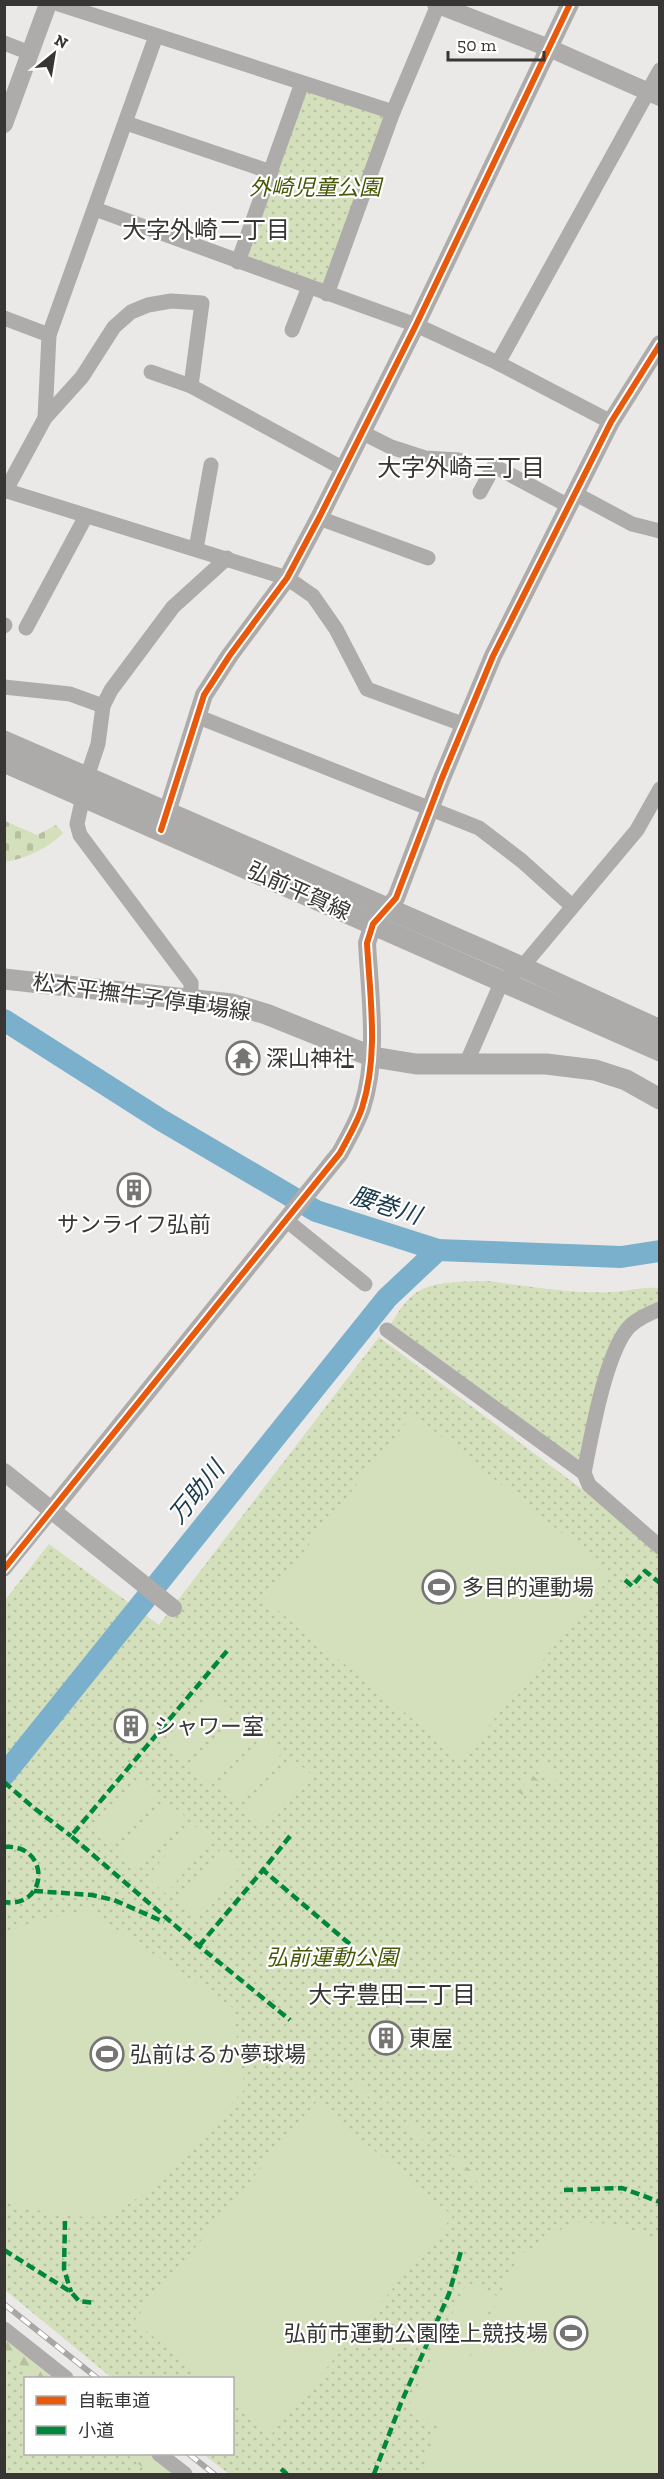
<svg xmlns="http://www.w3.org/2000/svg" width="664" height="2479" font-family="'Zilla Slab','Noto Sans JP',serif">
<defs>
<pattern id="green-dots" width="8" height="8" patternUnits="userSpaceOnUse" patternTransform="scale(1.5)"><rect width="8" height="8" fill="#d4dfbb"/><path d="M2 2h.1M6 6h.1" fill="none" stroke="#b7c0a1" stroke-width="1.8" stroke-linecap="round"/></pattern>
<pattern id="forest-firs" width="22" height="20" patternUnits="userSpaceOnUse" patternTransform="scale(1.5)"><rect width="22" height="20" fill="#d4dfbb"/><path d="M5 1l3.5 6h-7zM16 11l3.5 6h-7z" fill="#b7c0a1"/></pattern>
<pattern id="cemetery-stones" width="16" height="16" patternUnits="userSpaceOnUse" patternTransform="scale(1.5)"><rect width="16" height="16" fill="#d4dfbb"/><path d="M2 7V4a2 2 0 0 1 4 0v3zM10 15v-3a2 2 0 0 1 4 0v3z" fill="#b7c0a1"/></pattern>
</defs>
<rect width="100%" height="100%" fill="#ebe9e7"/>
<g fill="url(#green-dots)">
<polygon points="307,89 384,117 324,286 247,258"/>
<path d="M488,1281c40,5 84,13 125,11 16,-1 30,-5 46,-4v21l-11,5 -32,36 -32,123 -197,-143c8,-12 17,-30 30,-38 20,-12 48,-10 71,-11z"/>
<polygon points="379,1337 659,1547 659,2474 229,2474 203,2454 232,2454 232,2378 112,2378 5,2290 5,1600 49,1544 159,1625"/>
<polygon points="4,2337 55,2378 26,2378 26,2454 148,2454 175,2474 5,2474"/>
</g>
<g fill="url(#forest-firs)">
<polygon points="543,1763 559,1775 553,1783 549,1780 551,1776 539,1768"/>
<polygon points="532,1775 539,1781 535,1785 532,1783 523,1795 518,1792"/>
<polygon points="358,2082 391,2106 387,2111 355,2086"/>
<polygon points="407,2120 439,2144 435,2149 403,2124"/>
<polygon points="450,2154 482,2179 479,2183 447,2158"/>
<polygon points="4,2337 56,2378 36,2378 5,2352"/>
<polygon points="126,2454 149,2454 175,2474 151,2474"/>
</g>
<path fill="url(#cemetery-stones)" d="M5,821l32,14 19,-10 7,8c-14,15 -38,26 -58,29z"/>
<g fill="#d4dfbb">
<polygon points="413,1414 613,1574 462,1759 265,1600"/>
<polygon points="213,1693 232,1709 186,1763 167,1746"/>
<polygon points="237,1715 257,1731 211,1784 192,1768"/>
<polygon points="264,1735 283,1751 238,1805 219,1788"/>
<polygon points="292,1758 311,1774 266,1827 246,1811"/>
<polygon points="139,1777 158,1793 113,1847 94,1830"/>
<polygon points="165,1800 185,1816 139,1870 120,1853"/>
<polygon points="192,1824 212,1840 166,1894 147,1877"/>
<polygon points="221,1849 241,1866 195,1919 176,1902"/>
<path d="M88,1910l144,97 13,82c-28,30 -104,121 -142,127 -25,4 -75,-6 -98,-15v-270l39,-12z"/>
<polygon points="316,2102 453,2216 271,2435 233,2403 232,2378 203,2378 134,2321"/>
<polygon points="573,2222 616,2224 659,2239 659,2474 421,2474 438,2426 406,2412 467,2282 496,2295 462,2373 519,2256"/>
</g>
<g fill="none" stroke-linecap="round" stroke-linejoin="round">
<g stroke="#7ab0cc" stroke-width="22">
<polyline points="4,1020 161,1120 316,1211 438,1250 621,1257 660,1251"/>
<polyline points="4,1775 387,1298 438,1250"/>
</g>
<g stroke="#adacab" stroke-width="15">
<polyline points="59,4 393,112"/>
<polyline points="4,43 30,53"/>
<polyline points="126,123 271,172"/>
<polyline points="95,209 416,325 498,363 611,422"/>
<polyline points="238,262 302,83"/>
<polyline points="327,294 393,112 438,5"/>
<polyline points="4,318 49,335"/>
<polyline points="292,330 309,287"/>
<polyline points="498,363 660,70"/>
<polyline points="151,372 191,386"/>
<polyline points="45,418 49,335 156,36"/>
<polyline points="363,433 391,447 425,458 459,460"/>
<polyline points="4,490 287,578 313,596 336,629 367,689 465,725"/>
<polyline points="6,490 45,418 82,377 114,327 131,312 148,305 171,301 202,303 191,386 344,469"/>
<polyline points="480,492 494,466 569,506"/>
<polyline points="576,494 632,524 660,531"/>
<polyline points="319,518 428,558"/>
<polyline points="196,549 211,465"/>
<polyline points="4,626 5,625"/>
<polyline points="26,628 86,516"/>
<polyline points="4,687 70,694 103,706"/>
<polyline points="196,716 479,828 522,861 572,906"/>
<polyline points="87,777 98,744 103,706 111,690 173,607 227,558"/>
<polyline points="83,796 77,824 80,835 191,983 191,999"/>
<polyline points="466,1064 502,981 522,967 637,830 660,789"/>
<polyline points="286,1220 365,1284"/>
<polyline points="387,1330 584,1473 589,1485 660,1547"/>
<path d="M584,1473c7,-35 22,-125 47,-148 8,-7 19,-12 29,-16"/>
<polyline points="4,1569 52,1510"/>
<polyline points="4,2329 66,2378"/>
<polyline points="159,2454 185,2474"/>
</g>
<g stroke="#adacab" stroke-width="18">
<polyline points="436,4 549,48 660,97"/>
<polyline points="4,124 48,4"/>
<polyline points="163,825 204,695 230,655 287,578 320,516 416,325 570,4"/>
<polyline points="4,1472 173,1608"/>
<path d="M52,1510l288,-357c8,-15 17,-30 22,-45 17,-53 8,-110 5,-165l6,-19 23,-26 46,-120 51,-122 118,-234 49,-78"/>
</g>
<g stroke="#acabaa" stroke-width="21">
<polyline points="4,741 522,967 660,1030"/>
<polyline points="4,762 660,1051"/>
<polyline points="4,979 232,1004 266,1014 373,1057 416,1064 546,1064 595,1070 626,1080 660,1099"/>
</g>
<g stroke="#a8a7a6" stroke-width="6">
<g id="rail">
<polyline points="4,2304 97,2378"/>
<polyline points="189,2454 214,2474"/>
</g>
</g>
<use href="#rail" stroke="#fff" stroke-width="4" stroke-dasharray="11" stroke-linecap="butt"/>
<g stroke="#00873e" stroke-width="4.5" stroke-dasharray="9 4.5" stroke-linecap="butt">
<polyline points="625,1580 632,1586 645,1571 660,1583"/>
<polyline points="227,1651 71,1836 199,1946 290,2020"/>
<polyline points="4,1782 34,1808 71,1836"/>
<polyline points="290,1836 263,1870 352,1946"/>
<path d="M4,1847c47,-4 45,62 0,55"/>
<polyline points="34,1891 92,1895 114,1900 164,1922"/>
<polyline points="199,1946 263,1870"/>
<polyline points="564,2190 622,2188 660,2202"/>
<polyline points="65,2221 64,2269 71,2292"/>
<polyline points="4,2250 71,2292 79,2301 95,2303"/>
<polyline points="281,2469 287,2474"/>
<polyline points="374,2474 401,2403 449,2294 461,2251"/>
</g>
<g stroke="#fff" stroke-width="10">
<g id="cycleway">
<polyline points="161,830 204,695 230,655 287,578 320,516 416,325 570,4"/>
<path d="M4,1569l336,-416c8,-15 17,-30 22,-45 17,-53 8,-110 5,-165l6,-19 23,-26 46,-120 51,-122 118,-234 49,-78"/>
</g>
</g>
<use href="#cycleway" stroke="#e8590c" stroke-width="6"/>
</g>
<defs>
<g id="temple-ring" transform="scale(1.725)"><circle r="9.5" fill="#fff" stroke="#767573" stroke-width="1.5"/><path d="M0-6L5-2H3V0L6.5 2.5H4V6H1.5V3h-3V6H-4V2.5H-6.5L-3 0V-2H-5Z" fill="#767573"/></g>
<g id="building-ring" transform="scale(1.725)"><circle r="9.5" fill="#fff" stroke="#767573" stroke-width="1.5"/><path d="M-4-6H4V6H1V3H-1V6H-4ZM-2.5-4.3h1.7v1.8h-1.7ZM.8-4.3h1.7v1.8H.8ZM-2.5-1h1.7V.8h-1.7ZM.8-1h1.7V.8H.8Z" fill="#767573"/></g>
<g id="stadium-ring" transform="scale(1.725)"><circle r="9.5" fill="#fff" stroke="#767573" stroke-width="1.5"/><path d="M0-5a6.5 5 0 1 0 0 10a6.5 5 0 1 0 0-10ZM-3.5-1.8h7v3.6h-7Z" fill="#767573"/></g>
</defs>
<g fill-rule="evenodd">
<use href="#temple-ring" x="243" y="1058"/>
<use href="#building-ring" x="134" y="1190"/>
<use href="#stadium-ring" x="439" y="1587"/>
<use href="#building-ring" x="131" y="1726"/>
<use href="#building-ring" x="386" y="2038"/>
<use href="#stadium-ring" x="107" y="2054"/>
<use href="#stadium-ring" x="571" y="2333"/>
</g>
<g text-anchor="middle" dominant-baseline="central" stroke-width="4.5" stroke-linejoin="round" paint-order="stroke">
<g font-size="22" font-style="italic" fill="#465906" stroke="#fff">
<text x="315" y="187">外崎児童公園</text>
<text x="332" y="1957">弘前運動公園</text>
</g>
<g font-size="22" fill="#373634" stroke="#fff">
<text transform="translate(299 891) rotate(24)">弘前平賀線</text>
<text transform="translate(142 997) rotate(8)">松木平撫牛子停車場線</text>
</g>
<g font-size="22" fill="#373634" stroke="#fff" text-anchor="start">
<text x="266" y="1058">深山神社</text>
<text x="134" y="1224" text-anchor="middle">サンライフ弘前</text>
<text x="462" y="1587">多目的運動場</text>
<text x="154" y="1726">シャワー室</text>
<text x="409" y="2038">東屋</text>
<text x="130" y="2054">弘前はるか夢球場</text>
<text x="548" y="2333" text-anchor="end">弘前市運動公園陸上競技場</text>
</g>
<g font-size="24" fill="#373634" stroke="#fff">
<text x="206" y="229">大字外崎二丁目</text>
<text x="461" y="467">大字外崎三丁目</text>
<text x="392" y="1994">大字豊田二丁目</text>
</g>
<g font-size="24" font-style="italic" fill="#193b4d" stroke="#fff">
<text transform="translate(386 1205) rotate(18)">腰巻川</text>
<text transform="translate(196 1492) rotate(-51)">万助川</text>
</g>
</g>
<rect width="664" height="2479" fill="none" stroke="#373634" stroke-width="12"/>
<rect x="24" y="2377" width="210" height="78" fill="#ffffff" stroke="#afafae" stroke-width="1.5"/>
<rect x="36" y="2396" width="30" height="9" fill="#e8590c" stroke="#afafae" stroke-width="1.5"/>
<text x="78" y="2407" font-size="18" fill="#373634">自転車道</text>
<rect x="36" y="2426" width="30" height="9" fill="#00873e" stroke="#afafae" stroke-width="1.5"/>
<text x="78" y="2437" font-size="18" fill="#373634">小道</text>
<g transform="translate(54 54) rotate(30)" stroke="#ffffff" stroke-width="4.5" paint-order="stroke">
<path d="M0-4.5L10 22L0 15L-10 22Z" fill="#373634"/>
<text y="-9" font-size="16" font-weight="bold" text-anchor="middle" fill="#373634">N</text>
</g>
<path d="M448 51v9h96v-9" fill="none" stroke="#373634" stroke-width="3"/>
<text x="457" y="51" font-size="18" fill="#373634" stroke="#ffffff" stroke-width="4.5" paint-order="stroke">50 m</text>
</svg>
